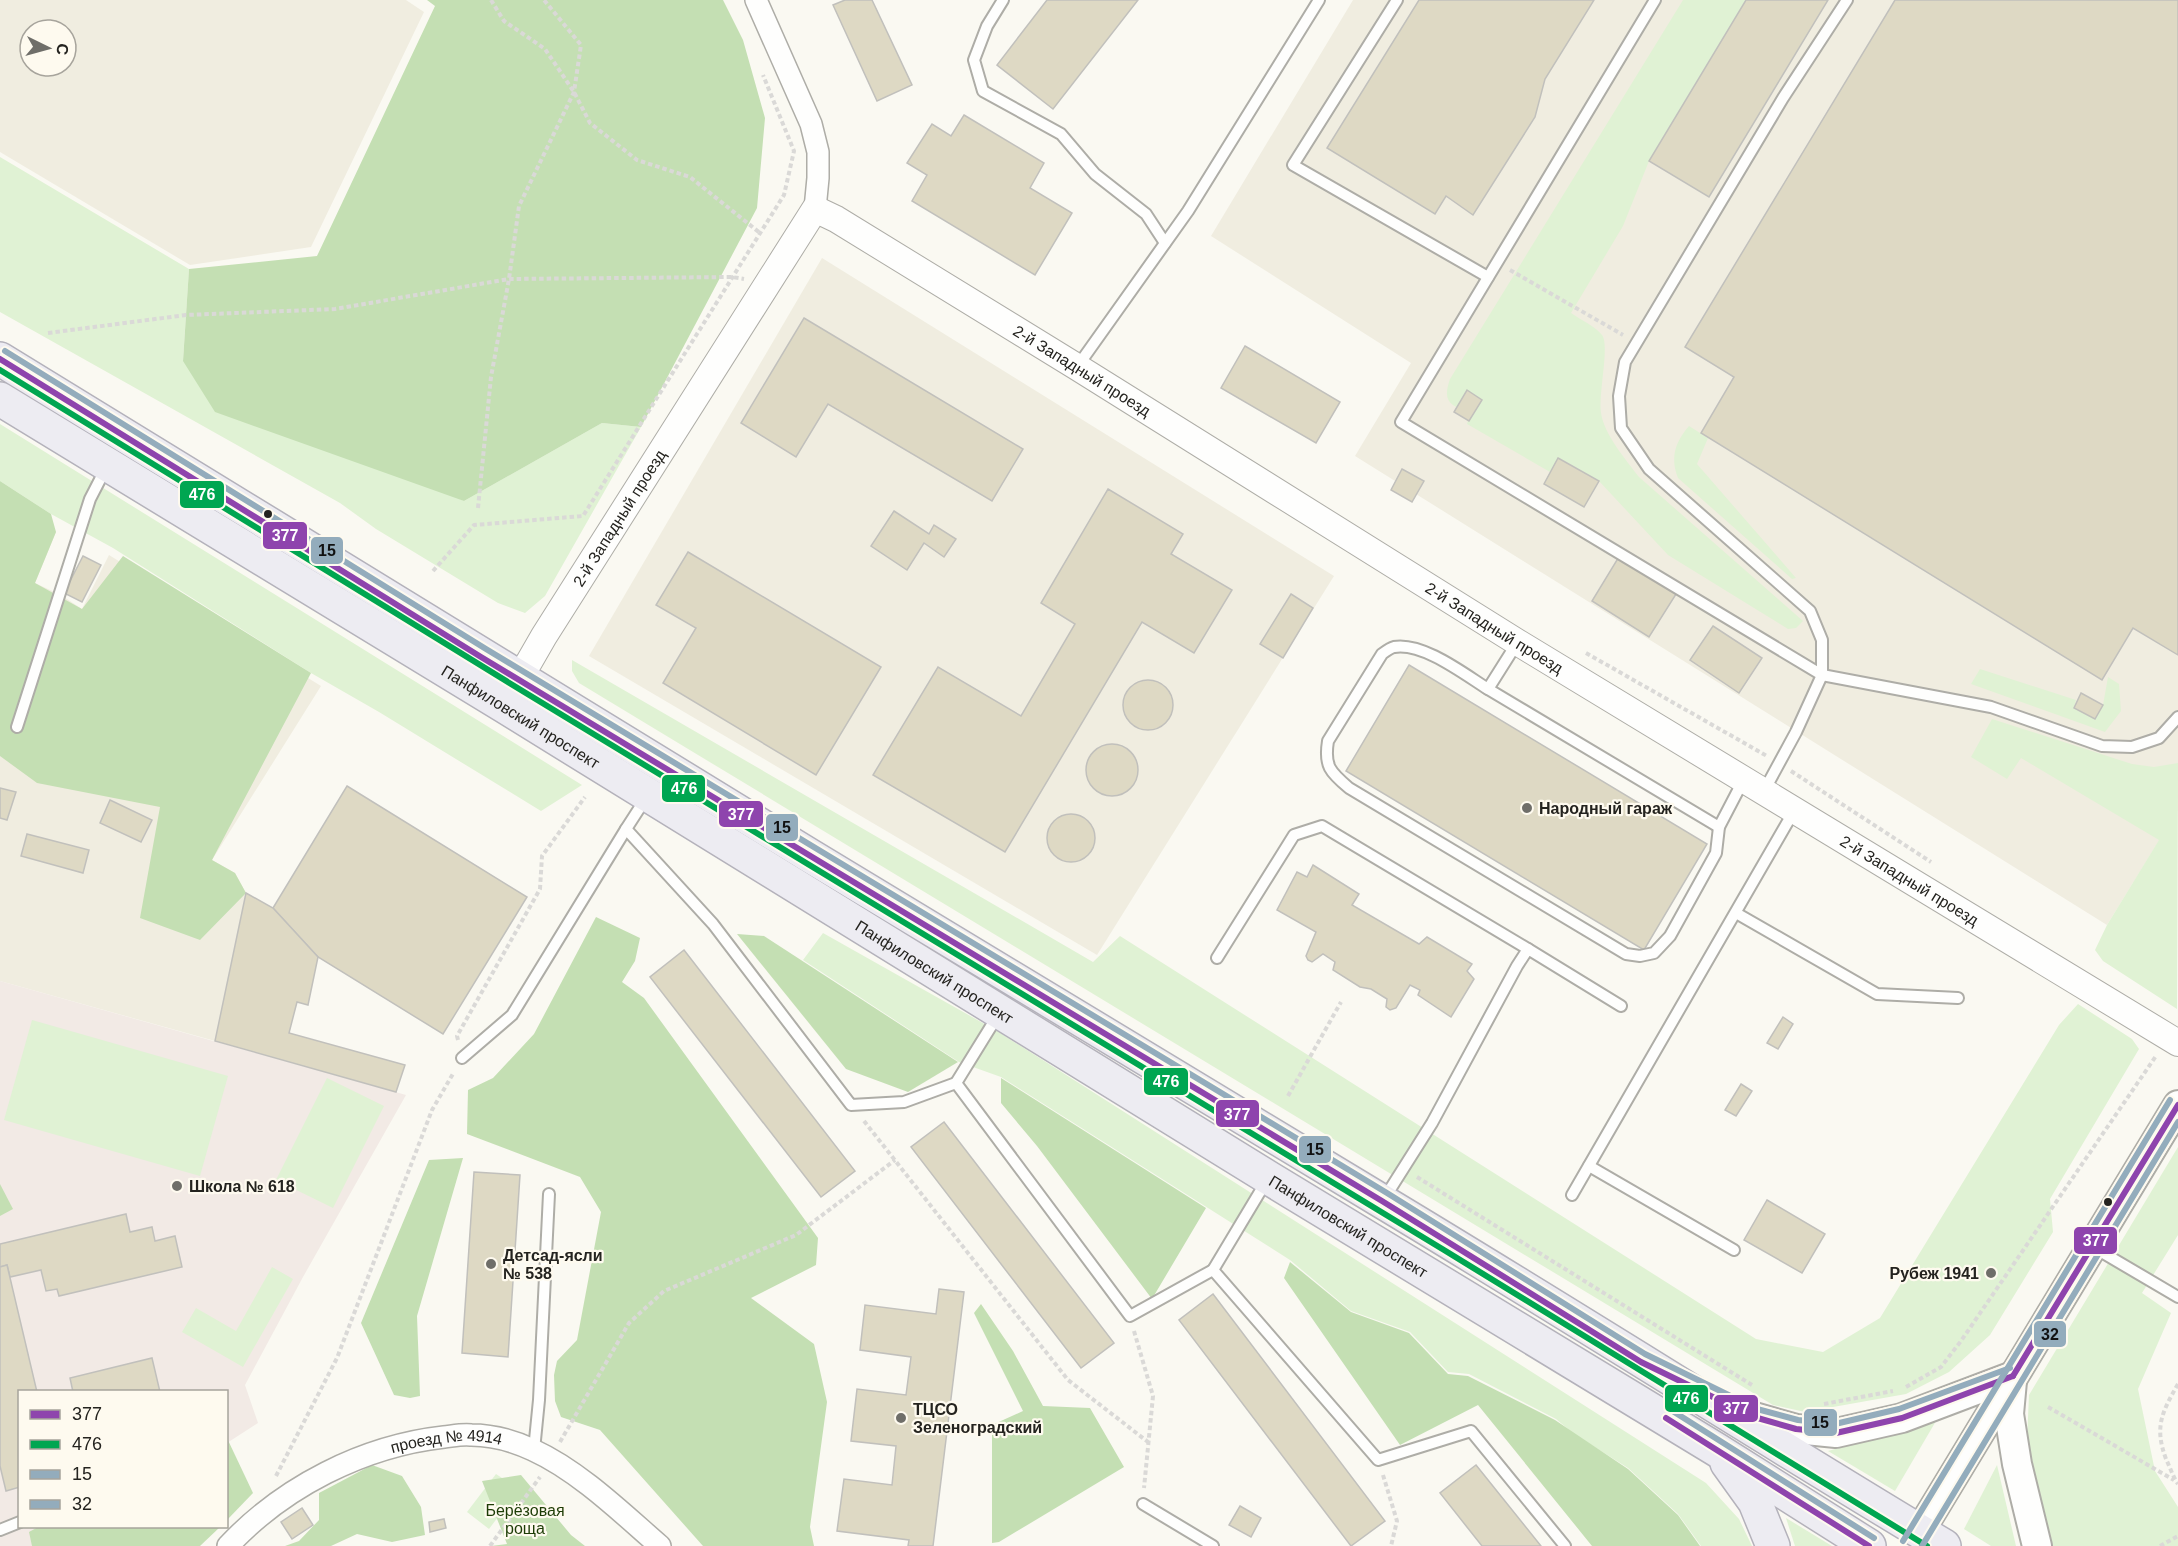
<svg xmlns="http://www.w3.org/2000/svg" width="2178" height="1546" font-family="Arial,sans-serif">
<rect width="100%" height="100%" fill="#faf9f2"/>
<g fill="#f0ede0" fill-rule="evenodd">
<path d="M0,0h406l18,12 -113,235 -121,18 -190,-113zM30,30h36v36h-36z"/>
<polygon points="1353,0 2178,0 2178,810 2107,925 1355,456 1411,363 1211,236"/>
<polygon points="822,258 1334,576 1097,955 589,656"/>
<polygon points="0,494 56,532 35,583 61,595 82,609 109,555 321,686 212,860 235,873 246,893 215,1041 0,981"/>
</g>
<polygon fill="#f2eae5" points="0,981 406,1095 303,1277 245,1385 258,1423 227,1443 226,1392 20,1392 20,1526 217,1527 199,1546 0,1546"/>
<g fill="#e0f2d4">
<path d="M1683,0h63l-97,161 -26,65 -52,87c10,7 24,13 31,22 8,10 -4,60 -1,78 3,21 25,47 38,64l164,144 -7,7 -8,1 -120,-74 -69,-74 -40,-23 -9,14 -83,-48 3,-10c-20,-10 -28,-11 -20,-35z"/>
<polygon points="0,157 189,269 183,360 464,501 602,423 641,427 545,596 525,613 498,603 376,529 340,503 0,312"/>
<polygon points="0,424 582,785 541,811 379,712 311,673 113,548 51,514 0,481"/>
<path d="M1689,426l19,12 -11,26 99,114 -4,1 -114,-101c-8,-20 -3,-36 11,-52z"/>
<polygon points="572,660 1093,962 1120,936 1756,1339 1823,1352 1880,1318 2059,1025 2078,1004 2132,1039 2139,1049 2050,1199 2053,1232 1990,1335 1949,1372 1906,1394 1805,1412 1773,1405 579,683 572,671"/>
<polygon points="1980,669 2076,700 2074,708 2095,719 2103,705 2108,677 2119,684 2121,711 2105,732 1971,684"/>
<polygon points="1992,719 2132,764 2154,767 2178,763 2177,1009 2103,961 2095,950 2107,925 2159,840 2021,758 2007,779 1971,757"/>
<polygon points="823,933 997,1031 1706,1483 1739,1519 1752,1546 1701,1546 1678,1514 1628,1468 1574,1434 1556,1419 1469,1374 1448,1372 1410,1332 1351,1311 1290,1260 1001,1077 959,1062 803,960"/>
<polygon points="32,1020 228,1076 200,1176 4,1120"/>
<polygon points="327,1078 384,1106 333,1208 276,1180"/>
<polygon points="2178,1147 2178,1235 2142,1293 2171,1313 2138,1389 2155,1471 2178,1507 2178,1546 2053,1546 2027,1440 2029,1395"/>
<polygon points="272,1267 293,1279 243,1367 182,1332 196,1308 236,1331"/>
<polygon points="1936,1421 1895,1491 1828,1451"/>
<polygon points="1997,1465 2016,1546 1991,1546 1964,1529"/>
<polygon points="496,1474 519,1489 489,1529 467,1512"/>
<polygon points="1786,1518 1832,1546 1795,1546"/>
</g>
<g fill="#c4dfb3">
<polygon points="427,0 723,0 743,40 765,118 757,208 641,427 602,423 464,501 215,412 183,361 189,269 317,256 435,6"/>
<polygon points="0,481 51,514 56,532 35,583 82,609 123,556 311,673 212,860 235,873 246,893 200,940 140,918 160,807 37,783 0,756"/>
<polygon points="596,917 640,938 635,961 622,982 644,998 818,1238 816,1265 751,1298 814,1344 827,1402 810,1527 814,1546 703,1546 600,1430 561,1417 555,1401 554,1375 557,1361 577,1340 601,1212 580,1177 467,1134 468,1090 493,1078 534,1034"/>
<polygon points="737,934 764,936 958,1062 908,1092 846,1069"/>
<polygon points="1001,1078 1206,1208 1152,1299 1037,1146 1001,1103"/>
<polygon points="463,1158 417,1316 420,1396 410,1398 394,1395 361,1323 429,1160"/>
<polygon points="0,1184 13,1209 0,1216"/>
<polygon points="1290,1262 1351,1312 1409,1333 1448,1374 1468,1376 1555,1420 1628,1469 1678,1515 1700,1546 1592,1546 1478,1405 1400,1445 1284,1278"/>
<polygon points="981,1304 1013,1351 1043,1406 1090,1408 1124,1467 999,1542 992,1543 992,1425 1023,1411 974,1313"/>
<polygon points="226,1436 253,1493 227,1520 226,1520"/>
<polygon points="372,1465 402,1476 421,1507 425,1535 392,1542 357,1534 331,1546 285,1546 299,1541 319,1520 319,1493"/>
<polygon points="521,1475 571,1535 585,1546 491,1546 507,1544 482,1481"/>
<polygon points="40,1526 220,1526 220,1527 200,1546 32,1546 29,1532"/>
</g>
<g fill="#ded9c4" stroke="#c1c0bc" stroke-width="1.5">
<polygon points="845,0 872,0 912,85 877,101 833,5"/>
<polygon points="1047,0 1138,0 1053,109 997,65"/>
<polygon points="1419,0 1594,0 1545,79 1535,117 1473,215 1446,196 1435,214 1327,148"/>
<polygon points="1746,0 1828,0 1709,197 1649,161"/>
<polygon points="1895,0 2178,0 2178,655 2133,628 2102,680 1701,433 1734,377 1685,347"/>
<polygon points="964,115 1044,163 1030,188 1072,213 1035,275 912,201 927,175 907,163 932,124 951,136"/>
<polygon points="804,318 1023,449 992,501 828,404 796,457 741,423"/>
<polygon points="1245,346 1340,402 1316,443 1221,388"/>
<polygon points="1467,390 1482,400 1469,421 1454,412"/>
<polygon points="1558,458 1599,481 1584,507 1544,484"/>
<polygon points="1402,469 1424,481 1412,502 1391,490"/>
<polygon points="1108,489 1183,534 1171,554 1232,590 1194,653 1142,622 1005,852 873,775 938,667 1021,716 1075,624 1041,603"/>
<polygon points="894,511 929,534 934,525 956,539 944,557 924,543 907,570 871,546"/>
<polygon points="688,552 881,667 816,775 663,683 696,628 656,605"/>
<polygon points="1620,555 1678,591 1649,637 1592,601"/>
<polygon points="83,556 101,565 82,602 64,593"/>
<polygon points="1291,594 1313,608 1283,658 1260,644"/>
<polygon points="1713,626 1762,658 1739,693 1690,660"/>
<polygon points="1409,665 1707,844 1644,950 1346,771"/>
<circle cx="1148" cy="705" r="25"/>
<polygon points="2081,693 2103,705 2095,719 2074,708"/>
<circle cx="1112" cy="770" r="26"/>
<polygon points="347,786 527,897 443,1034 318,957 273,908"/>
<polygon points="0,788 16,792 7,820 0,818"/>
<polygon points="110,800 152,820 141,842 100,823"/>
<circle cx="1071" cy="838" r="24"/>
<polygon points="27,834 89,850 83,873 21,856"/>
<polygon points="1313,865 1359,894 1352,905 1419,944 1427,937 1472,964 1467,971 1474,979 1451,1017 1418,995 1420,990 1410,985 1396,1008 1390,1010 1386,1007 1387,999 1371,989 1360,987 1333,970 1335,962 1323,954 1312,962 1308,960 1306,956 1316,932 1277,910 1297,872 1307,877"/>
<polygon points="246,893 273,908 318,957 308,1005 297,1002 289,1033 405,1065 396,1092 215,1041"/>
<polygon points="684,950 855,1171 821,1197 650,977"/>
<polygon points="1783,1017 1793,1024 1778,1049 1767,1043"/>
<polygon points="1741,1084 1752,1091 1736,1116 1725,1110"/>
<polygon points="944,1122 1114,1343 1081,1368 911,1147"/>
<polygon points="474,1172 520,1175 508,1357 462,1353"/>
<polygon points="1767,1200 1825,1234 1802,1273 1744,1240"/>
<polygon points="126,1214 130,1232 152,1227 155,1241 175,1236 182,1267 59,1296 57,1289 46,1291 41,1270 10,1277 7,1265 0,1267 0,1244"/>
<polygon points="7,1265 37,1392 20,1392 20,1487 6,1491 0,1466 0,1267"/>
<polygon points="939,1289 964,1292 933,1546 908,1546 909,1540 837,1531 844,1479 892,1485 896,1446 851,1441 857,1389 906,1395 911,1357 860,1350 865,1305 936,1314"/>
<polygon points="1213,1294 1385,1521 1351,1546 1179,1320"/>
<polygon points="152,1358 160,1392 73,1392 70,1378"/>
<polygon points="1476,1465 1541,1546 1482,1546 1440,1493"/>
<polygon points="1240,1506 1261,1518 1251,1537 1229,1525"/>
<polygon points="302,1508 313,1525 292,1539 281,1522"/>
<polygon points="444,1519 446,1528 430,1532 429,1522"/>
</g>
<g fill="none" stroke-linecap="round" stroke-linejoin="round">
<g stroke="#aeada7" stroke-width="14">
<g id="service">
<polyline points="1003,0 987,26 974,60 983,91 1061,134 1095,174 1146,214 1165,243"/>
<polyline points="1397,0 1293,165 1488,277"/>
<polyline points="1655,0 1401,422 1822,675 1991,707 2102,746 2132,747 2159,738 2178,717"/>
<polyline points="1077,367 1188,211 1319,0"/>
<path d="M1517,643l-29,46c-24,-15 -65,-47 -94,-42 -4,1 -8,4 -12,7l-54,87c-4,25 2,31 21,47l277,166 14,2 14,-3 16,-17 46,-83 3,-26 25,-48"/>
<polyline points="1488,689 1719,827"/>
<polyline points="17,727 90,499 107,466"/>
<polyline points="1764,791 1796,732 1822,675 1822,640 1810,611 1649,469 1621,428 1619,396 1625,362 1783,98 1847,0"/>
<polyline points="646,798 626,829 713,924 851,1105 904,1102 956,1083"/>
<polyline points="1736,913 1877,994 1958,998"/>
<polyline points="1217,958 1294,835 1322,826 1528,949"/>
<polyline points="998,1015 956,1083 1130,1316 1213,1270"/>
<polyline points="462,1058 512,1015 626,829"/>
<polyline points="1589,1166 1734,1250"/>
<polyline points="1267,1180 1213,1270 1378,1460 1471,1431 1565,1546"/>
<polyline points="1572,1195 1794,811"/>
<polyline points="1384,1199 1432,1123 1517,966 1528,949 1621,1006"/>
<polyline points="2093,1247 2178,1297"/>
<polyline points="534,1450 539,1400 549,1194"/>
<polyline points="1143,1504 1213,1546"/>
<polyline points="0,1530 20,1522"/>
</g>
</g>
<g stroke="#aeada7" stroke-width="24">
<g id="minor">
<polyline points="756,0 811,124 818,152 818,178 815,209"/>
<path id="s1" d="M228,1546c55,-59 135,-100 216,-109 9,-1 18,-3 27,-2 21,0 43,6 62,15 46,21 89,63 127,96"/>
</g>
</g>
<g stroke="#aeada7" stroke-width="28">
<g id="tertiary">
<path id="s2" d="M510,695l34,-59 271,-427 21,10 241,148 440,275 661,401"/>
</g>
</g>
<g stroke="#aeada7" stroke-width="32">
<g id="secondary">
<polyline points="2012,1381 2009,1414 2017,1464 2037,1546"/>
<polyline points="1737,1409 1754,1417 1796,1429 1836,1433 1902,1418 2013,1376"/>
<polyline points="1920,1531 2178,1105"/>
</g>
</g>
<g stroke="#b4b2bb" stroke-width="36">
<g id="primary">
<path d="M0,359c457,283 917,563 1378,840 190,114 376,233 566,347"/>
<path id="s3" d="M0,399l504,307 765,472 448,272 152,96"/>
<polyline points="1727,1463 1755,1502 1773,1546"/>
</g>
</g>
<g stroke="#dad9d7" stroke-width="4" stroke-dasharray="4.5 3" stroke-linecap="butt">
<polyline points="491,0 504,21 545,49 574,92 590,123 637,160 690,177 760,233"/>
<polyline points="1510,270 1623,335"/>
<polyline points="48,333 186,315 335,309 509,279 732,277 744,279"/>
<polyline points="478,508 491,377 509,279 519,206 574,92 581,45 544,0"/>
<polyline points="433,571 474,525 583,516 784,195 794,151 763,75"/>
<polyline points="1586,653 1767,756"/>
<polyline points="1791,771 1931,862"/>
<polyline points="458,1040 457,1036 540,889 542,856 585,797"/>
<polyline points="1288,1096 1341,1002"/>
<polyline points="864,1121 1068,1380 1148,1442"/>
<polyline points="1417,1177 1752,1385"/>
<polyline points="1134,1331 1153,1396 1144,1488"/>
<path d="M2178,1384c-16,28 -24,43 -12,75 4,8 7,18 12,25"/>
<polyline points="1906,1387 1941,1367 1961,1341 2156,1056"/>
<polyline points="1824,1404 1893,1391"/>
<polyline points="2048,1407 2174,1480"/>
<polyline points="560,1442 629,1323 664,1291 796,1235 895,1160"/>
<polyline points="1383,1475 1397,1521 1391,1546"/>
<polyline points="276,1476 337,1358 432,1110 454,1072"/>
<polyline points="490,1546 540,1477"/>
<polyline points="2160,1546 2178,1536"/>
</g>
<use href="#service" stroke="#fefefd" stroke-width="10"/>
<use href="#minor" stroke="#fefefd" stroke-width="21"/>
<use href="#tertiary" stroke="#fefefd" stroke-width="26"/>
<use href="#secondary" stroke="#fefefd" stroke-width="28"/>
<use href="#primary" stroke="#edecf2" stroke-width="33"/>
<g stroke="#fefaef" stroke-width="10">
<g id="bus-1">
<polyline points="0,359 481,657 1382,1201 1641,1362 1754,1417 1796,1429 1836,1433 1902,1418 2013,1376"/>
<polyline points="2013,1376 2178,1105"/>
<polyline points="1666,1418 1869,1546"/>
</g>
</g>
<g stroke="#fefaef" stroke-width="10">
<polyline id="bus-2" points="0,370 511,684 1444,1250 1927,1546"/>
</g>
<g stroke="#fefaef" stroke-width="10">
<g id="bus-3">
<polyline points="5,351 486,649 1387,1193 1645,1354 1757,1409 1798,1420 1835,1424 1899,1409 2010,1368"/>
<polyline points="1671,1410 1874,1538"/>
<polyline points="1903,1541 2170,1100"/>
</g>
</g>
<g stroke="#fefaef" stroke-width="10">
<polyline id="bus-4" points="1922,1546 2178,1122"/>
</g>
<use href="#bus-1" stroke="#8e44ad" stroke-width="6"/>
<use href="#bus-2" stroke="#00a651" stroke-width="6"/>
<use href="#bus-3" stroke="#93acbc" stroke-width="6"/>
<use href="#bus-4" stroke="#93acbc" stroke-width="6"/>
</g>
<g fill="#24231f" stroke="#fefaef" stroke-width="2">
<circle cx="268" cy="514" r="5"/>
<circle cx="2108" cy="1202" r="5"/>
</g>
<g fill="#6f6e69" stroke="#fefaef" stroke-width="2">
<circle cx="1527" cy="808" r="6"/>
<circle cx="177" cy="1186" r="6"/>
<circle cx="491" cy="1264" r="6"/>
<circle cx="1991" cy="1273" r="6"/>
<circle cx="901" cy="1418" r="6"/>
</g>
<g text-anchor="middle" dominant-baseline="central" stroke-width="4.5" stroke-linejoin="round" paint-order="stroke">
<g font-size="16" fill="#24231f" stroke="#fefaef">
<text stroke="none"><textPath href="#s2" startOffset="886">2-й Западный проезд</textPath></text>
<text stroke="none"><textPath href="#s2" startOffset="208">2-й Западный проезд</textPath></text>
<text stroke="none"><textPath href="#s2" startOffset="1372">2-й Западный проезд</textPath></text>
<text stroke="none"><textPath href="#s3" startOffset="610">Панфиловский проспект</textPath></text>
<text stroke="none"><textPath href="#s2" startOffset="1858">2-й Западный проезд</textPath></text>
<text stroke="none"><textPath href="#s3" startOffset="1096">Панфиловский проспект</textPath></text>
<text stroke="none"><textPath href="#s3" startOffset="1582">Панфиловский проспект</textPath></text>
<text stroke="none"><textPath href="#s1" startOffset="249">проезд № 4914</textPath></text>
</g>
<g font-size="16" font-weight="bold" fill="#24231f" stroke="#fefaef" text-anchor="start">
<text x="1539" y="808">Народный гараж</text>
<text x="189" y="1186">Школа № 618</text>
<text x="503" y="1255">Детсад-ясли<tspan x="503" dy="18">№ 538</tspan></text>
<text x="1979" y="1273" text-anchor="end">Рубеж 1941</text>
<text x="913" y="1409">ТЦСО<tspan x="913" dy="18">Зеленоградский</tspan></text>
</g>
<g font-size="16" fill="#1d3c06" stroke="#fefaef">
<text x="525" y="1510">Берёзовая<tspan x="525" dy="18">роща</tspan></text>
</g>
</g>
<g stroke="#fefaef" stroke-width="2">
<rect x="179" y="480" width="46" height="29" rx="6" fill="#00a651"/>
<rect x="262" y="521" width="46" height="29" rx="6" fill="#8e44ad"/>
<rect x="310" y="536" width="34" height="29" rx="6" fill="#93acbc"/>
<rect x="661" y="774" width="45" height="29" rx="6" fill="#00a651"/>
<rect x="718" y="800" width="46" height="28" rx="6" fill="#8e44ad"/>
<rect x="765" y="813" width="34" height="29" rx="6" fill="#93acbc"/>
<rect x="1143" y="1067" width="46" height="29" rx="6" fill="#00a651"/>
<rect x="1215" y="1099" width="45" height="29" rx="6" fill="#8e44ad"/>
<rect x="1298" y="1135" width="34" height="29" rx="6" fill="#93acbc"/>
<rect x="2073" y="1226" width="45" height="29" rx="6" fill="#8e44ad"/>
<rect x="2033" y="1320" width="34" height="28" rx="6" fill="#93acbc"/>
<rect x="1664" y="1384" width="45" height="29" rx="6" fill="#00a651"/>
<rect x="1713" y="1394" width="46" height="29" rx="6" fill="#8e44ad"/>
<rect x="1803" y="1408" width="35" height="29" rx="6" fill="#93acbc"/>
</g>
<g font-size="16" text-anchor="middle" font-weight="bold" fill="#fff">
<text x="202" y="500">476</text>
<text x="285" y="541">377</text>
<text x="684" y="794">476</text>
<text x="741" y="820">377</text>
<text x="1166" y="1087">476</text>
<text x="1237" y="1120">377</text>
<text x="2096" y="1246">377</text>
<text x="1686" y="1404">476</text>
<text x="1736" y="1414">377</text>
</g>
<g font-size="16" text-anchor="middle" font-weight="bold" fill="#111">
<text x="327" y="556">15</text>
<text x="782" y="833">15</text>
<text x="1315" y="1155">15</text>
<text x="2050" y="1340">32</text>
<text x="1820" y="1428">15</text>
</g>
<rect x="18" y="1390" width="210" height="138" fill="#fefaef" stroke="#a7a49c" stroke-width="1.5"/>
<rect x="30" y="1410" width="30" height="9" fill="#8e44ad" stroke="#a7a49c" stroke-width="1.5"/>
<text x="72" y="1420" font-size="18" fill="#24231f">377</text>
<rect x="30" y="1440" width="30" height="9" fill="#00a651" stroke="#a7a49c" stroke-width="1.5"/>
<text x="72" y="1450" font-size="18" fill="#24231f">476</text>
<rect x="30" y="1470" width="30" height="9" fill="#93acbc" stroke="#a7a49c" stroke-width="1.5"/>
<text x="72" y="1480" font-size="18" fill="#24231f">15</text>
<rect x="30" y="1500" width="30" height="9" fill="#93acbc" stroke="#a7a49c" stroke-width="1.5"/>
<text x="72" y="1510" font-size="18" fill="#24231f">32</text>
<g transform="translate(48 48) rotate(95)"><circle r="28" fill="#fefaef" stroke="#a7a49c" stroke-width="1.5"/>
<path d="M0-4.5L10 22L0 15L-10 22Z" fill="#6f6e69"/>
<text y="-9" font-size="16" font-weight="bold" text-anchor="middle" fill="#24231f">С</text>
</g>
</svg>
